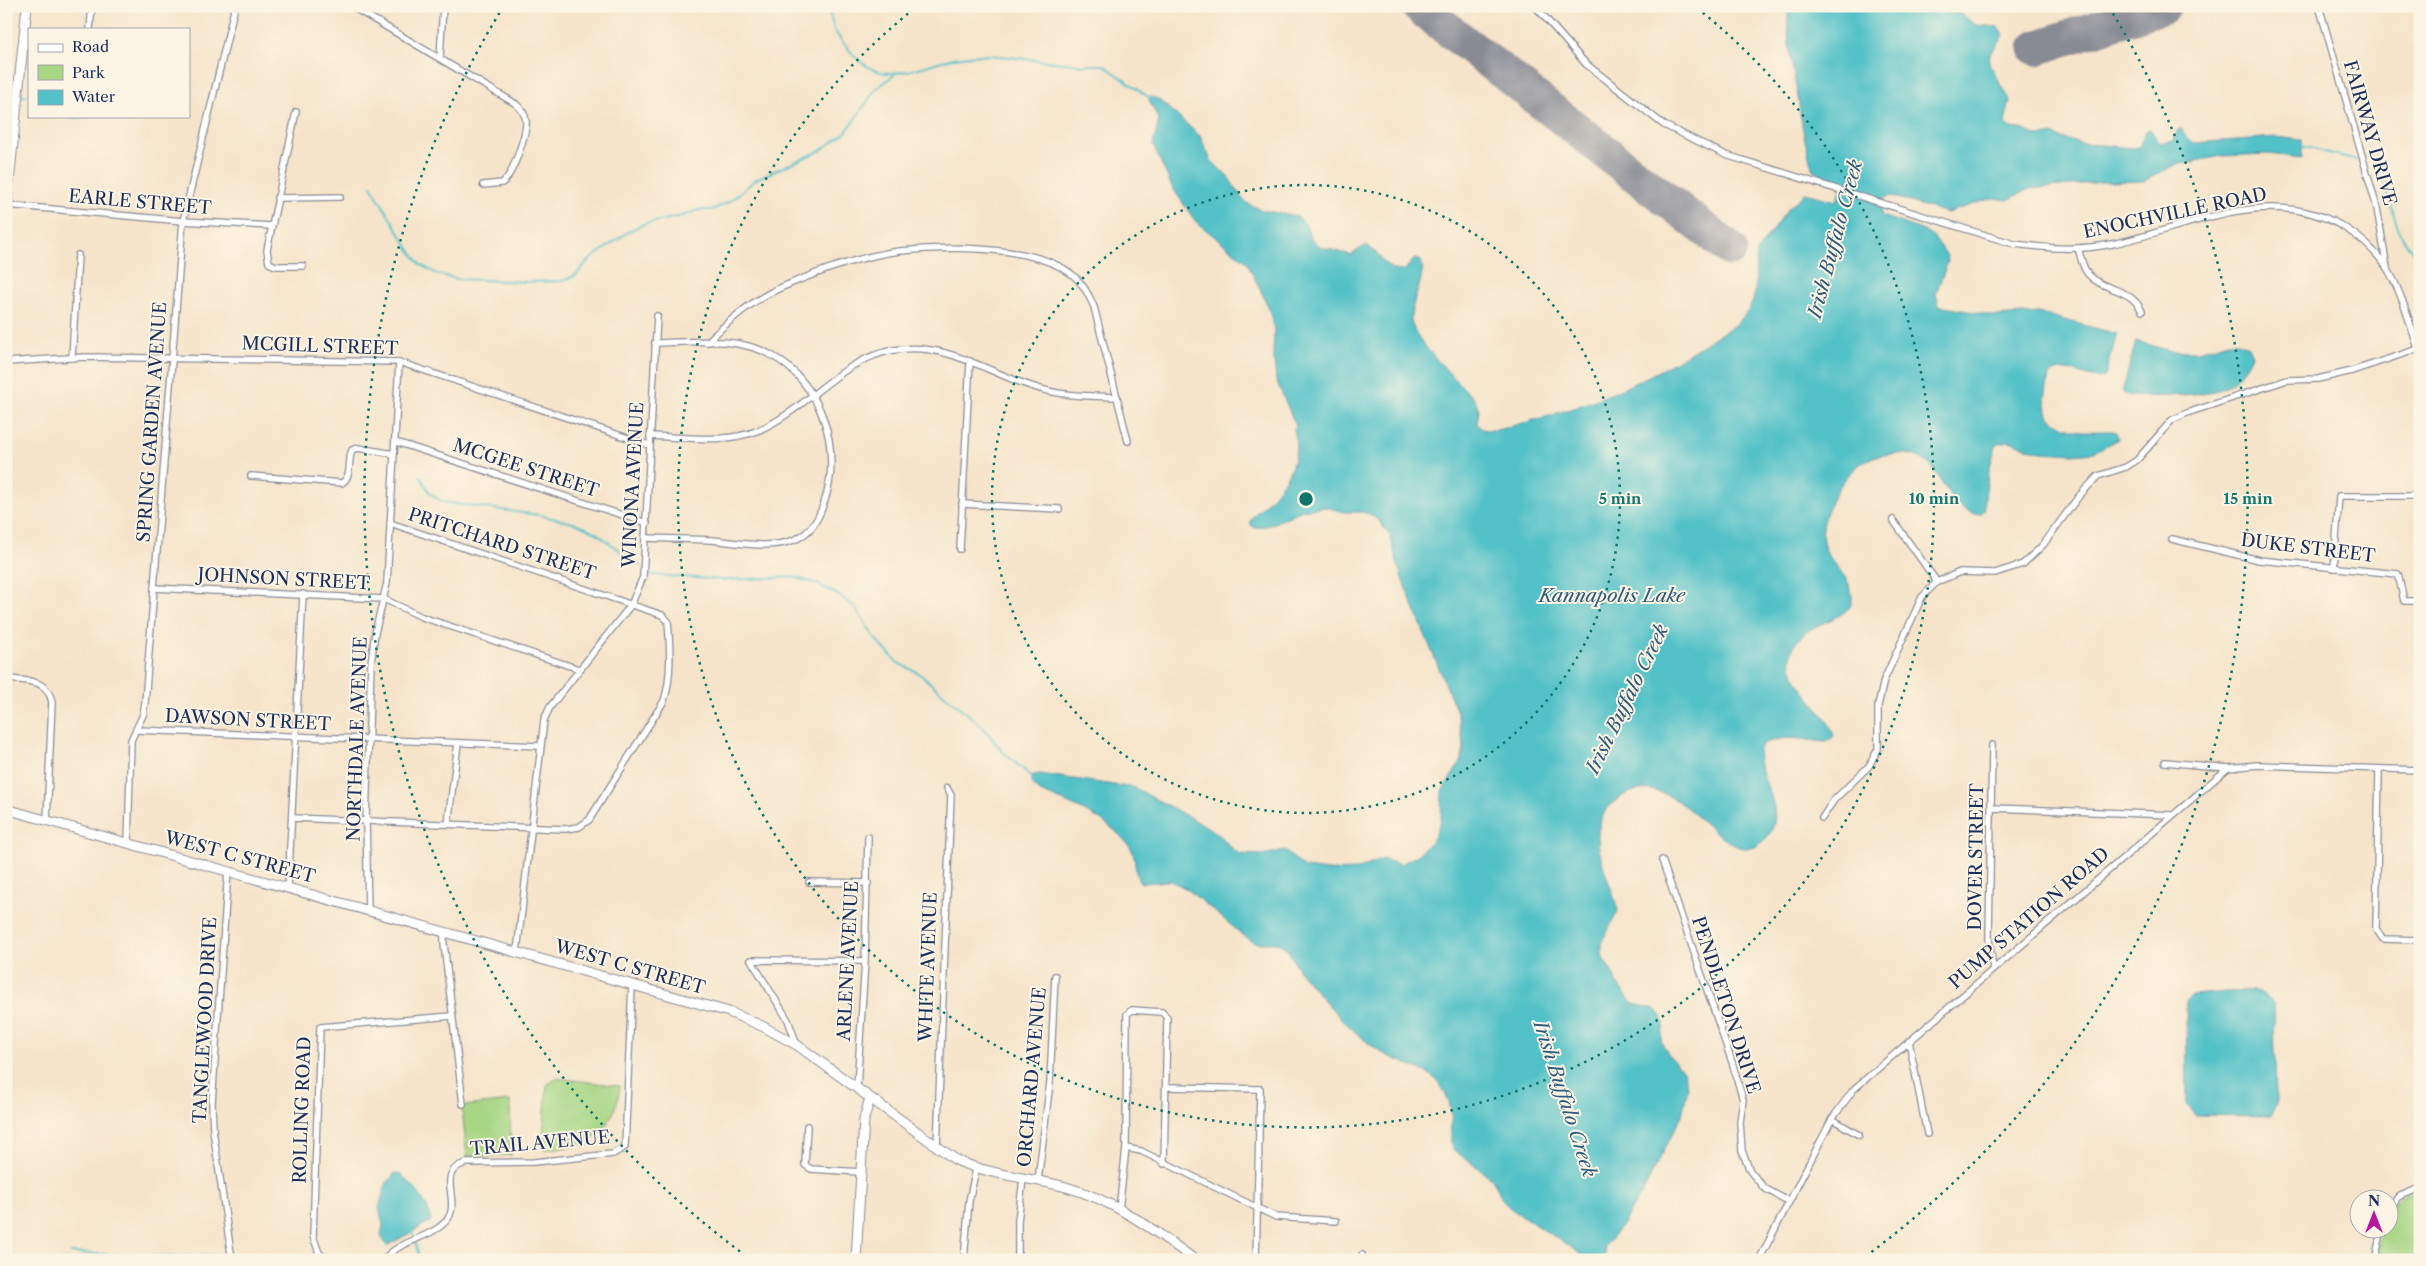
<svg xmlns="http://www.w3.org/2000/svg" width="2426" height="1266" font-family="'Libre Caslon Text',serif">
<rect width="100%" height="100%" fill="#fcf5e5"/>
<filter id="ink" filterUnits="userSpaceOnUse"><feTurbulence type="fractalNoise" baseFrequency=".02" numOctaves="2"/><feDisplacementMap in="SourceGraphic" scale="10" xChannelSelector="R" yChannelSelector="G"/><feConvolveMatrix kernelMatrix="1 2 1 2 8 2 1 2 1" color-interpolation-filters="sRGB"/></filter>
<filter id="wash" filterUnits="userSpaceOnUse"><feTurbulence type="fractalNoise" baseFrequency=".0096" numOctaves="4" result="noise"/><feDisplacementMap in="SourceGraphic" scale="20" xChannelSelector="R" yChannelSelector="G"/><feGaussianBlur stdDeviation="1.12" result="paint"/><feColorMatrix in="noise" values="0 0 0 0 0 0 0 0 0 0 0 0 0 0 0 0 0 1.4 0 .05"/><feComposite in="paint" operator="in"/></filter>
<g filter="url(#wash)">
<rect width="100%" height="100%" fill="#f6e4ca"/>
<g fill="#a7d684" stroke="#618271">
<path d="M557,1078l63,8c-5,47 -34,64 -78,63l5,-64z"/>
<polygon points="510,1101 511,1155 467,1157 462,1109 464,1106"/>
<path d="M2420,1188v72h-45l7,-31 6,-1c1,-27 8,-30 32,-40z"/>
</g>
<g fill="#53c1c8" stroke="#377893">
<path d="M1789,6h161l26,19 22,2 6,8 -14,19 -1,9 21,37 -5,23 4,5 13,1 14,7 15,-1 29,8 54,5 5,-1 7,-16 4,-2 10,14 14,-2 3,-10 4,-3 6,10 8,5 82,-6 25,3v18l-34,-4 -46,2 -47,9 -31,16 -42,1 -73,7 -21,11 -15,-2 -46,15 -56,-17 -7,2 -3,14 1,4 42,15 10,7 12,16 2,7 -12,32 3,13 57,10 42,-3 79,21 -11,40 -2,3c-20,4 -36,-16 -55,-2l-4,24 3,16c21,20 38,16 65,16l3,1 2,7 -24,13 -21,2 -32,-2 -32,-11 -11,2c-6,7 -15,56 -13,65l-4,6c-34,0 -37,-46 -63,-57 -12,-5 -23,-3 -34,-2 -5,1 -10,1 -15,4 -24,10 -51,56 -46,83 5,23 35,37 28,64 -13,15 -35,16 -49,30 -36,36 24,67 32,100l-7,6c-21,-1 -51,-11 -68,7 -5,26 30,60 9,87 -40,53 -89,-86 -153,-35 -12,9 -17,22 -17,37 1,25 14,48 20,73l-16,31v13l19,34 12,15 20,4 9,8 2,8 -3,17 7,13 15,17 5,17 -6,27 -39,76 -22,36 -17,19 1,8 -4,5 -11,1 -80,-52 -6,-6 -12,-24 -40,-29c-5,-22 6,-35 -9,-60 -13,-23 -43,-24 -64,-38 -30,-21 -55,-50 -78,-78 -7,-8 -10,-23 -19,-28 -8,-5 -20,1 -33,-5l-62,-51 -16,-8 -30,2c-9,-10 -3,-25 -11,-36 -22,-30 -59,-42 -92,-56l-6,-7 -2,-8 10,-2 95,14 78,42 20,19 7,5 25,1 19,-5 21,18 23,3 29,-1 25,-11 19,5 17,-9 16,-17 7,-18 1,-29 20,-31 2,-15 -7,-33 -55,-133 -12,-43 -12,-16 -8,-6 -8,-2h-18l-19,-5 -23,3 -32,15 -16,3 -3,-3 -1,-4 4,-6c25,-24 49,-49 40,-87l2,-2 -20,-46 -3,-28 1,-23 -6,-23 -21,-44 -51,-40 -24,-35 -19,-42 6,-25 -10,-19 1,-4 8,2 42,37 11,24 17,17 17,25 16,8 35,6 8,6 8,18 9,7 30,8 15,-10c15,7 20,30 39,25l9,-11 6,1c9,10 -10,44 -9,60 3,23 50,62 65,82l3,8 -2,14 5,5c16,4 30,-4 45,-7 64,-17 122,-42 177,-78 14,-10 29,-15 40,-28 19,-22 7,-43 14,-66l29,-40 18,-17 31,8 6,-14 -1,-5 -28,-11c-6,-19 -10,-39 -13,-59 -4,-36 -16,-69 -11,-106z"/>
<path d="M2136,341l35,10h27l31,-9h9l10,4 4,9c-5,12 -18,29 -30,34 -13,5 -89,12 -99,4v-4z"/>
<path d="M2226,992c18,0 39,-5 48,13l2,100 -4,11 -76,-1 -9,-10 -1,-104 6,-6z"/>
<path d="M395,1173l6,1c14,14 27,27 30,47l-44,25 -6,-10 2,-11 -4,-17 7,-24z"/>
</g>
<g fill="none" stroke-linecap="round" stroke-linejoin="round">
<g stroke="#53c1c8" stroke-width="2">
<path d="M828,6c3,8 3,15 6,23 2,6 9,13 13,18 33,45 65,20 107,11 12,-2 23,-3 35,-3l94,10h21l47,34"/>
<polyline points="21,96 29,96"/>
<polyline points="6,97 14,96"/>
<polyline points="68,116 76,118 89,116"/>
<polyline points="2301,146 2357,160"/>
<path d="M2374,166c24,24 10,63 46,91"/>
<polyline points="371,186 409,249 421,265 437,274 457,279 527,282 563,281 576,275 588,261 629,231 644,224 682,216 699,210 712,210 729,202 756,179 820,151 846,132 876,89 894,75"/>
<polyline points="420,476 430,493 442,502 539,515 577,524 595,532 642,567"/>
<polyline points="646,570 653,575 724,580 793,577 815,583 838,595 854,606 877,641 898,663 917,672 982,726 1003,752 1032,777"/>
<polyline points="412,1231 420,1260"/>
<polyline points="71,1253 177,1257 216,1255 237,1260"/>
</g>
<g stroke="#888a94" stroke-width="35">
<polyline points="1418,6 1730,249"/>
<polyline points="2036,48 2164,6"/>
</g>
</g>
</g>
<g filter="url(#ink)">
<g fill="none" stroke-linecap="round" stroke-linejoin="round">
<g stroke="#888a94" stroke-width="8">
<g id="street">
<path d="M351,6l165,98c5,5 9,9 10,17 1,12 -14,56 -24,62l-19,2"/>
<path d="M1535,6l51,58 78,61 62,30 288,89c32,4 65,7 98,0 76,-16 154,-60 228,-19 18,10 36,26 47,43 16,26 23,58 33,86"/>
<polyline points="2319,6 2377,208 2387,268"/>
<polyline points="90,29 92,6"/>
<polyline points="440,58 443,6"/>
<polyline points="296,112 267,250 269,263 276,266 303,266"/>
<polyline points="277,198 340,197"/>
<polyline points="7,205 183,221 271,226"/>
<path d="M2078,248c3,9 4,19 10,26 16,18 41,12 54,37"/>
<path d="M707,342c22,-21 45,-42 73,-54 37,-16 79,-32 120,-37 46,-5 132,-6 170,22 12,8 19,22 24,34l34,134"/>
<polyline points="72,358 78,255"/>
<polyline points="6,362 85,357 399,362 649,445"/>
<path d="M650,436c34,1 77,8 109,-6 49,-21 81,-71 135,-80 50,-9 91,21 137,36 28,10 56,10 86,11"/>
<polyline points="396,442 647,523"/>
<path d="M251,476l91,7c11,-8 5,-21 10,-33l6,-2 36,6"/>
<polyline points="962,504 1059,509"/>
<polyline points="1893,520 1937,582"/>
<path d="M647,538c21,1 43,1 64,2 27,2 57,10 83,0 17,-7 24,-20 30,-37 19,-53 -2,-120 -53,-148 -35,-19 -77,-13 -116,-12"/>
<polyline points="2172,539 2259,560 2398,574 2404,601 2420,601"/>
<polyline points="960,549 970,361"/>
<polyline points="2334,568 2339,496 2420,496"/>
<polyline points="154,588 384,599 422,617 579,669"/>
<path d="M6,679c20,2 41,-1 46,23l-5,119"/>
<polyline points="136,730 539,746"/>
<polyline points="1992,745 1989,939 1993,969"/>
<polyline points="2165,762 2228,768"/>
<polyline points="2379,769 2376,929 2383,939 2420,940"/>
<polyline points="1992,808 2172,815"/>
<path d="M292,818l273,11 14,-2 10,-7 75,-119c8,-24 6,-56 4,-80l-6,-6 -272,-92"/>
<polyline points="1822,818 1834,800 1869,766 1878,749 1878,706 1884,680 1922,597 1937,582 1960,572 1995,573 2023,564 2043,545 2079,496 2098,476 2126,467 2137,460 2172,420 2187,413 2287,380 2318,379 2352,371 2418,349"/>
<polyline points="448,824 458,743"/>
<polyline points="128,843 131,740 143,715 145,702 183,221 235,6"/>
<polyline points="1662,860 1732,1062 1743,1100 1740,1122 1742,1151 1750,1171 1764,1188 1788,1201"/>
<polyline points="228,871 212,1103 213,1130 232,1260"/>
<polyline points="809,882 868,883"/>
<polyline points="288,888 303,594"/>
<polyline points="368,910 366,821 371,663 375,633 387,583 399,362"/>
<polyline points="444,931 444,944 463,1104"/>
<polyline points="517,952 544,720 550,707 631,605 643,577 657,316"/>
<polyline points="1909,1041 1927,1134"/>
<polyline points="797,1045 788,1020 751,960 865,961"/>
<polyline points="857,1087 865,961 868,837"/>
<polyline points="1167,1087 1260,1089 1256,1260"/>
<polyline points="1832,1119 1859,1135"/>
<polyline points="807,1126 805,1165 811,1169 861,1172"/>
<polyline points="937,1148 951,795 947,788"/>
<polyline points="1126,1148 1141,1151 1276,1217 1336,1221"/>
<polyline points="1038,1181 1050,1082 1055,976"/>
<polyline points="1119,1210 1126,1148 1127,1014 1132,1010 1162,1012 1167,1018 1164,1164"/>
<polyline points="2388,1211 2398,1197 2420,1188"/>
<polyline points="327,1260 319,1253 313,1236 320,1027 452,1016"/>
<path d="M384,1260c14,-20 47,-21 63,-40 15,-19 -13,-48 19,-57l68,-1 79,-8 12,-7 7,-162"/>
<polyline points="964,1260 969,1201 976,1169"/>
<polyline points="1018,1260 1018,1221 1023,1179"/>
<polyline points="1361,1260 1362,1255"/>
<polyline points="1759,1260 1832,1119 1854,1089 2228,768 2257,765 2420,770"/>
<polyline points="2375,1260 2382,1228"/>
</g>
</g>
<g stroke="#888a94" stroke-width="11">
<g id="secondary">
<polyline points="6,211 27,6"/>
<path d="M6,809l723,203 33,14 35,19 159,115c36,16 73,17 110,27 48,13 90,44 129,73"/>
<polyline points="856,1260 864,1119 870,1098"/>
</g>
</g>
<use href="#street" stroke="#fff" stroke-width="5.5"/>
<use href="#secondary" stroke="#fff" stroke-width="9"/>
</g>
</g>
<g fill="none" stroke="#0f766e" stroke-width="2.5" stroke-dasharray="2.5 5">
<circle cx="1306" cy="499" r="314"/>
<path d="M1697 8A628 628 0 1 1 915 8"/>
<path d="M746 1256A942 942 0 0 1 503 7M2109 7A942 942 0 0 1 1866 1256"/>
</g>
<g text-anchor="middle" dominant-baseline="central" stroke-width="4" stroke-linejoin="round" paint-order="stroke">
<g font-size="18" fill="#1b2f5e" stroke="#fcf5e5">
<text transform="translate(2370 133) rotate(74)">FAIRWAY DRIVE</text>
<text transform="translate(140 202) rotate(5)">EARLE STREET</text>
<text transform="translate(2175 213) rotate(-12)">ENOCHVILLE ROAD</text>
<text transform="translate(320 346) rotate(2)">MCGILL STREET</text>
<text transform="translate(152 422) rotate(-86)">SPRING GARDEN AVENUE</text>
<text transform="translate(526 468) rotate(18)">MCGEE STREET</text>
<text transform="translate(633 485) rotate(-87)">WINONA AVENUE</text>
<text transform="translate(502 544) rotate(18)">PRITCHARD STREET</text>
<text transform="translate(2308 548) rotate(7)">DUKE STREET</text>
<text transform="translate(284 579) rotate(3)">JOHNSON STREET</text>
<text transform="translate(248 720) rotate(3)">DAWSON STREET</text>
<text transform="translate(357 739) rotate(-88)">NORTHDALE AVENUE</text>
<text transform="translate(240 857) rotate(15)">WEST C STREET</text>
<text transform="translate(1976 857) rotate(-89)">DOVER STREET</text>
<text transform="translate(2029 918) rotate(-41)">PUMP STATION ROAD</text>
<text transform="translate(848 961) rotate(-87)">ARLENE AVENUE</text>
<text transform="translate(630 967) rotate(16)">WEST C STREET</text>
<text transform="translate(928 967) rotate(-88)">WHITE AVENUE</text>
<text transform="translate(1726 1005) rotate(72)">PENDLETON DRIVE</text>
<text transform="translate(205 1020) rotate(-87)">TANGLEWOOD DRIVE</text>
<text transform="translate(1032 1077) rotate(-85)">ORCHARD AVENUE</text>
<text transform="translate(302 1110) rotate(-88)">ROLLING ROAD</text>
<text transform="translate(540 1143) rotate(-5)">TRAIL AVENUE</text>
</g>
<g font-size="19" font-style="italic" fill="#2c5b7e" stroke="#fcf5e5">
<text transform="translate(1835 239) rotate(-75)">Irish Buffalo Creek</text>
<text x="1612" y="595">Kannapolis Lake</text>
<text transform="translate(1627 699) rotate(-64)">Irish Buffalo Creek</text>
<text transform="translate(1565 1099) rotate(72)">Irish Buffalo Creek</text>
</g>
</g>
<circle cx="1306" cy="499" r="8" fill="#0f766e" stroke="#fcf5e5" stroke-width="2.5"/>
<g font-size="15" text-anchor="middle" font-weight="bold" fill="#0f766e" stroke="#fcf5e5" stroke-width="4" stroke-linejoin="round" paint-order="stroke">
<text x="1620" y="504">5 min</text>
<text x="1934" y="504">10 min</text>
<text x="2248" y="504">15 min</text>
</g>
<rect width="2426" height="1266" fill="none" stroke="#fcf5e5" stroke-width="25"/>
<rect x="28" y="28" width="162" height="90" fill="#fcf5e5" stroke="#a2a6af"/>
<rect x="38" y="44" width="25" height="8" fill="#ffffff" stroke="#a2a6af"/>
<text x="72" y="52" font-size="15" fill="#1b2f5e">Road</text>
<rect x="38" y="65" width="25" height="15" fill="#a7d684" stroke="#a2a6af"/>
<text x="72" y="78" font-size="15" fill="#1b2f5e">Park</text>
<rect x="38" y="90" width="25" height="15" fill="#53c1c8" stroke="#a2a6af"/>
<text x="72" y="102" font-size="15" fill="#1b2f5e">Water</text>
<g transform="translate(2374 1214)"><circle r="24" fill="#fcf5e5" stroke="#a2a6af"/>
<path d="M0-4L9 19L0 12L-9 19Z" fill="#b5179e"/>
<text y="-8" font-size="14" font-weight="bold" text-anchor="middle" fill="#1b2f5e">N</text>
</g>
</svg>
